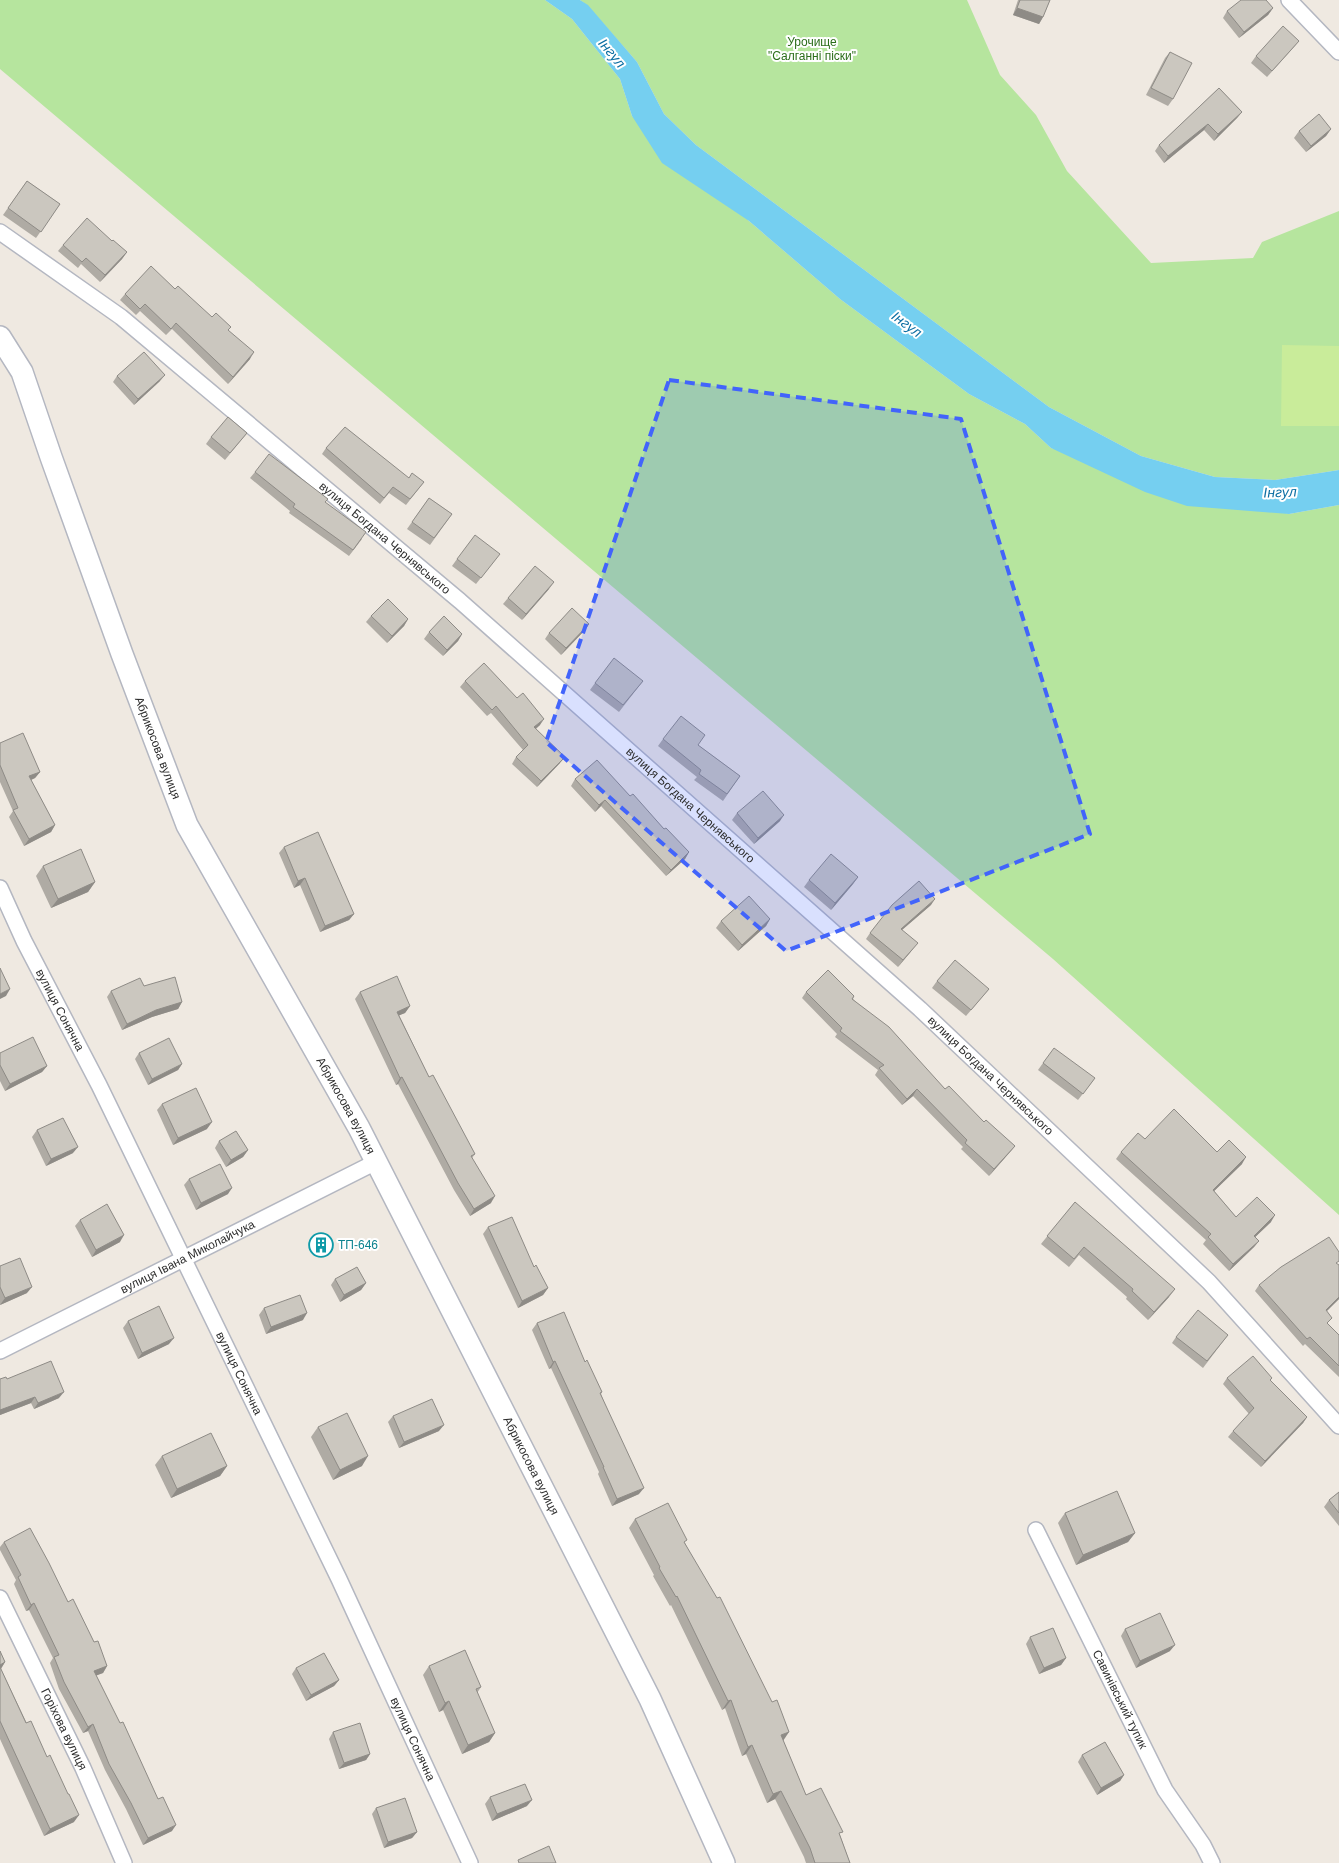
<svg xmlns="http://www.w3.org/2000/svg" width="1339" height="1863" font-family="Helvetica,sans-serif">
<rect width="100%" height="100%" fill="#efe9e1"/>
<g fill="#b6e59e">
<polygon points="0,0 545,0 572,19 620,79 632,116 749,221 840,299 969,394 1025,424 1051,448 1289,514 1339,505 1339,1215 1053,959 0,69"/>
<polygon points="580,0 967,0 1000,75 1036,115 1067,171 1151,263 1253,258 1262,242 1339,211 1339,470 1275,480 1215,477 1141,456 1049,407 696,145 664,114 637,62 588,6"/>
</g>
<polygon fill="#c9ec9a" points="1282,345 1339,346 1339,426 1281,426"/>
<polygon fill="#75cff0" points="545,0 580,0 588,5 637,62 664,114 696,145 1049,407 1141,456 1215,477 1275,480 1339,470 1339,505 1289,514 1187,506 1145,492 1051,448 1025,424 969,394 840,299 749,221 662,163 632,116 620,79 572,19"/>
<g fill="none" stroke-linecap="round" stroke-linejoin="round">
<g stroke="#b4b7c1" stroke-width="18">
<g id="street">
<polyline points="1289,0 1339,52"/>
<path id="s1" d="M0,232l121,85 339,284 460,408 289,273 130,144"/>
<path id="s2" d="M0,888l24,53 75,144 240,494 131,284"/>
<path id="s3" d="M0,1351l376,-189"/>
<path id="s4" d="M1036,1530l129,260 38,55 9,18"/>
<path id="s5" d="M0,1598l83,170 41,95"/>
</g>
</g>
<g stroke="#b4b7c1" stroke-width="24">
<g id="secondary">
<path id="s6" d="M0,337l22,35 29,85 71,197 65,171 172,303 291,571 74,164"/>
</g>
</g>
<use href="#street" stroke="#fff" stroke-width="15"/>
<use href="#secondary" stroke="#fff" stroke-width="21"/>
</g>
<g fill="#afaba4">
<polygon points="1018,0 1050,0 1043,17 1039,24 1013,15"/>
<polygon points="1273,8 1268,15 1239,38 1223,18 1227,11"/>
<polygon points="1299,41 1294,47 1267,77 1251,63 1256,56"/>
<polygon points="1170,52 1173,99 1168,106 1146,95 1165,58"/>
<polygon points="1219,88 1242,112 1237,118 1214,141 1204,130 1164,163 1155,151 1159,145"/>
<polygon points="1331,129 1326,136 1306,152 1294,138 1299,131"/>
<polygon points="27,181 60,204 36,238 3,215"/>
<polygon points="63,245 127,252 122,259 100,282 81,264 78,268 58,251"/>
<polygon points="175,289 212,317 231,327 228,330 250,359 228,384 172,329 166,335 140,311 136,315 120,300 125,294"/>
<polygon points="117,376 160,381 134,405 113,382"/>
<polygon points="247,433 225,460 206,444 211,437"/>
<polygon points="326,448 409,478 424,482 406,505 389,493 380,504 322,454"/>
<polygon points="255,472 325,502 362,539 349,556 289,513 290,511 250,478"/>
<polygon points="429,498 452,514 430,545 407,529"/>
<polygon points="457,559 495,560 476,584 452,566"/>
<polygon points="549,589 522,620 503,604 508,598"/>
<polygon points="371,616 408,619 404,626 387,643 366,622"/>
<polygon points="589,624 585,630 561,655 545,639 549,633"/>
<polygon points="429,632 462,634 458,641 443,656 424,639"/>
<polygon points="465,681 540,725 536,729 560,763 537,787 512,764 516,757 523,750 491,713 487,716 460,687"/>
<polygon points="643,681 619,712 590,690 595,683"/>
<polygon points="663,739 698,745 740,776 723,801 694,780 697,777 658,746"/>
<polygon points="0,743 40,772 35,778 31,780 55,825 51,832 24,846 9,817 13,811 0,782"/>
<polygon points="575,779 630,796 664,829 689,852 685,859 666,876 601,806 595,812 571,786"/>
<polygon points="737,813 780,821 754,844 732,820"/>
<polygon points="284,847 354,914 349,920 320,932 300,885 294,888 279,853"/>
<polygon points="43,866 95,882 88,892 51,908 36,876"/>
<polygon points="858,877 853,884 831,910 804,887 809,880"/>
<polygon points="931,905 902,930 913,949 898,967 866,939 870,933"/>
<polygon points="770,919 766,926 738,951 716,928 721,921"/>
<polygon points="937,981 989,989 966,1016 932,988"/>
<polygon points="144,986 182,1002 178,1009 152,1017 122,1030 107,997 111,991"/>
<polygon points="360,992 410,1006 405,1013 399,1015 429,1077 475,1154 472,1158 491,1203 470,1216 454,1190 398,1084 396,1085 355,999"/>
<polygon points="806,992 854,996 853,999 945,1089 984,1122 1015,1146 1010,1152 989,1176 961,1149 963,1147 913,1096 902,1105 875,1075 878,1070 835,1037 837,1034 802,998"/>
<polygon points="0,1053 47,1066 42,1072 5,1091 0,1081"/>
<polygon points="139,1053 182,1064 178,1070 148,1085 135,1059"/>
<polygon points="1043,1063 1095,1078 1078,1100 1038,1070"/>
<polygon points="162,1104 207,1129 173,1145 157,1110"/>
<polygon points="37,1130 73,1153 46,1166 32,1137"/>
<polygon points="1145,1139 1217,1152 1242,1164 1214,1191 1236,1217 1271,1222 1255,1237 1259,1241 1254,1247 1229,1271 1203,1244 1206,1240 1116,1159 1121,1152"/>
<polygon points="219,1141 248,1150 243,1157 226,1167 215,1148"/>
<polygon points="189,1179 228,1194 196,1210 184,1185"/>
<polygon points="1075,1202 1169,1297 1148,1320 1126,1299 1127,1297 1079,1255 1069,1267 1041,1244"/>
<polygon points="80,1220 120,1242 92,1257 75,1226"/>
<polygon points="488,1227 534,1267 548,1288 543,1295 518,1308 483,1234"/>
<polygon points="1338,1265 1339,1299 1326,1311 1328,1324 1339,1335 1339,1377 1305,1344 1303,1346 1255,1291 1259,1285"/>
<polygon points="0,1266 27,1293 0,1305"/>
<polygon points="335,1279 366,1283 361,1290 340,1302 331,1285"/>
<polygon points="264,1308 303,1320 266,1334 259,1315"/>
<polygon points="128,1321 169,1344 138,1359 123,1328"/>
<polygon points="537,1323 585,1362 602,1392 601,1394 639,1494 612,1506 598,1474 599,1472 551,1368 549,1369 532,1330"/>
<polygon points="1228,1335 1203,1368 1172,1343 1176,1337"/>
<polygon points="1227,1378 1272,1378 1270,1381 1307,1417 1303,1423 1261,1467 1228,1437 1233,1431 1249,1414 1223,1384"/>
<polygon points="0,1379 7,1379 59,1398 34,1409 31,1403 0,1415"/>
<polygon points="393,1416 439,1431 399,1448 388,1422"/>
<polygon points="318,1427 362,1466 333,1480 311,1437"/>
<polygon points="162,1456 227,1466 220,1476 171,1498 155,1465"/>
<polygon points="1339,1492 1339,1526 1324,1507 1329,1500"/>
<polygon points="1065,1513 1135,1533 1128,1542 1076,1565 1058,1523"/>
<polygon points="635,1519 685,1543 783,1740 806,1795 840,1835 850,1863 806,1863 804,1857 775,1799 767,1803 746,1754 742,1756 725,1708 722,1710 671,1605 670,1606 653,1576 654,1575 629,1528"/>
<polygon points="4,1542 68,1602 94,1642 107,1666 103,1673 96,1675 172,1831 143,1845 126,1809 105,1770 88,1731 83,1733 59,1689 50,1663 53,1658 29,1610 26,1611 14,1584 16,1580 0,1550 0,1547"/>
<polygon points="1125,1629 1170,1651 1136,1668 1121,1636"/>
<polygon points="1030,1637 1066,1658 1061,1665 1039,1674 1026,1644"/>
<polygon points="0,1651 5,1662 1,1669 74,1822 44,1836 0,1739"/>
<polygon points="429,1666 481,1687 477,1693 495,1733 489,1742 462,1754 443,1710 439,1712 423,1675"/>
<polygon points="296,1668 339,1680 334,1686 306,1701 292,1674"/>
<polygon points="333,1732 370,1754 366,1760 339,1769 329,1739"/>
<polygon points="1082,1755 1124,1775 1120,1781 1097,1795 1078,1762"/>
<polygon points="490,1797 527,1806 492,1821 485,1804"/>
<polygon points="376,1808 417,1832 412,1838 384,1848 372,1814"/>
</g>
<g fill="#8e8b86">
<polygon points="1017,8 1043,17 1039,24 1013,15"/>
<polygon points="1273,8 1268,15 1239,38 1244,32"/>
<polygon points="1242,112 1237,118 1214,141 1218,134"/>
<polygon points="1208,124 1204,130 1164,163 1168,156"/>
<polygon points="1331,129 1326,136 1306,152 1311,146"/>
<polygon points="127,252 122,259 100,282 105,275"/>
<polygon points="254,352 250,359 228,384 233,377"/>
<polygon points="165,375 160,381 134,405 138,399"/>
<polygon points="554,582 549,589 522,620 526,614"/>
<polygon points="408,619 404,626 387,643 392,636"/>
<polygon points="589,624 585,630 561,655 566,648"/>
<polygon points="462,634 458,641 443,656 447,650"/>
<polygon points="544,719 540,725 529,734 534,727"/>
<polygon points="565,757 560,763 537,787 541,781"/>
<polygon points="40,772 35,778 24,783 29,776"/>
<polygon points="605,800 601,806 595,812 599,805"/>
<polygon points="784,815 780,821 754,844 758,838"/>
<polygon points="55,825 51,832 24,846 29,839"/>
<polygon points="689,852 685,859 666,876 671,870"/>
<polygon points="858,877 853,884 831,910 835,903"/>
<polygon points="305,878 300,885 294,888 298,881"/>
<polygon points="95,882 88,892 51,908 58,899"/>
<polygon points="935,899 931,905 896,935 901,929"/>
<polygon points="354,914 349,920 320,932 325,926"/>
<polygon points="770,919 766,926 738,951 742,945"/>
<polygon points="918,943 898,967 903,960"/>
<polygon points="10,989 6,996 0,999 0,994"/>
<polygon points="182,1002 178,1009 152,1017 122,1030 127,1024 156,1010"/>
<polygon points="410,1006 405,1013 393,1018 397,1012"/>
<polygon points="182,1064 178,1070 148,1085 152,1079"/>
<polygon points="47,1066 42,1072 5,1091 10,1084"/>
<polygon points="402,1077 398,1084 396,1085 400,1078"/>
<polygon points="917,1089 913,1096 902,1105 907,1099"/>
<polygon points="212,1122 207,1129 173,1145 178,1138"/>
<polygon points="1015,1146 1010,1152 989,1176 994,1169"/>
<polygon points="78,1147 73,1153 46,1166 51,1159"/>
<polygon points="248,1150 243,1157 226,1167 231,1160"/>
<polygon points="1246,1157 1242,1164 1208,1197 1213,1190"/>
<polygon points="232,1188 228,1194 196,1210 201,1203"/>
<polygon points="495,1196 491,1203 470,1216 474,1209"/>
<polygon points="1275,1215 1271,1222 1250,1242 1254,1236"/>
<polygon points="124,1235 120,1242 92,1257 96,1250"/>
<polygon points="1259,1241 1254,1247 1229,1271 1233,1264"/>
<polygon points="366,1283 361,1290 340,1302 344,1295"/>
<polygon points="32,1287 27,1293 0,1305 5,1298"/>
<polygon points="548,1288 543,1295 518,1308 522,1301"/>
<polygon points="1175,1289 1169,1297 1148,1320 1154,1312"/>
<polygon points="1339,1297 1339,1299 1321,1317 1326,1310"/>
<polygon points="307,1313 303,1320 266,1334 271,1327"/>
<polygon points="174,1338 169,1344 138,1359 142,1353"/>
<polygon points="555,1361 551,1368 549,1369 553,1362"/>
<polygon points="64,1392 59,1398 34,1409 38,1403"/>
<polygon points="35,1397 31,1403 0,1415 0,1410"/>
<polygon points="1307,1417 1303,1423 1261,1467 1265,1461"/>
<polygon points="444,1425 439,1431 399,1448 404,1442"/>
<polygon points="368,1456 362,1466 333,1480 340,1470"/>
<polygon points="227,1466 220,1476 171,1498 177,1489"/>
<polygon points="644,1488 639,1494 612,1506 617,1499"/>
<polygon points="1135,1533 1128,1542 1076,1565 1083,1555"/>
<polygon points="34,1603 29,1610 26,1611 31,1605"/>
<polygon points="1175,1645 1170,1651 1136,1668 1140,1661"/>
<polygon points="1066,1658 1061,1665 1039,1674 1044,1668"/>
<polygon points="5,1662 0,1670 0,1665"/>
<polygon points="107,1666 103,1673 90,1678 94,1671"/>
<polygon points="339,1680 334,1686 306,1701 311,1695"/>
<polygon points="731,1700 725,1708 722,1710 728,1701"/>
<polygon points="449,1701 443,1710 439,1712 445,1703"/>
<polygon points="93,1724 88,1731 83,1733 88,1727"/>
<polygon points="789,1732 783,1741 781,1735"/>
<polygon points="495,1733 489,1742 462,1754 468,1745"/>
<polygon points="752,1745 746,1754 742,1756 748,1747"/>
<polygon points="370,1754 366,1760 339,1769 344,1763"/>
<polygon points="1124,1775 1120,1781 1097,1795 1101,1788"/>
<polygon points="781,1791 775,1799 767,1803 773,1794"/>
<polygon points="532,1800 527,1806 492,1821 497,1814"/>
<polygon points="79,1815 74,1822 44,1836 50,1829"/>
<polygon points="176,1825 172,1831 143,1845 148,1838"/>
<polygon points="417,1832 412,1838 384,1848 388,1842"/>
</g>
<g fill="#cbc7bf" stroke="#8e8b86">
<polygon points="1020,0 1050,0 1043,17 1017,8"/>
<polygon points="1241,0 1266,0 1273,8 1244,32 1227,11"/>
<polygon points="1283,26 1299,41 1272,71 1256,56"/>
<polygon points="1170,52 1192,63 1173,99 1151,88"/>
<polygon points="1219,88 1242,112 1218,134 1208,124 1168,156 1159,145"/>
<polygon points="1319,114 1331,129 1311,146 1299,131"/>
<polygon points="27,181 60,204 41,232 8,208"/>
<polygon points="87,218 112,241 113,240 127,252 105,275 86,258 82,262 63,245"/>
<polygon points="151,266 175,289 178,286 212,317 216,313 231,327 228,330 254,352 233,377 176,323 171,329 145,304 140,309 125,294"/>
<polygon points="144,352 165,375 138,399 117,376"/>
<polygon points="228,417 247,433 230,453 211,437"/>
<polygon points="345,427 409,478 412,473 424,482 410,499 393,487 384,498 326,448"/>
<polygon points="269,454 328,499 325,502 366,532 353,550 293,507 295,504 255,472"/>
<polygon points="429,498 452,514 434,538 412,522"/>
<polygon points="475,535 500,554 481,578 457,559"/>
<polygon points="535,566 554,582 526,614 508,598"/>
<polygon points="388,599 408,619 392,636 371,616"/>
<polygon points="572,608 589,624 566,648 549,633"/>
<polygon points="444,616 462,634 447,650 429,632"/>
<polygon points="614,658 643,681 623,705 595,683"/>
<polygon points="484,663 517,698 523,693 544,719 534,727 565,757 541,781 516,757 528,745 496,706 492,710 465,681"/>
<polygon points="681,716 705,735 698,745 740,776 727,794 699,774 701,770 663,739"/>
<polygon points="23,733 40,772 29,776 55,825 29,839 13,810 18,808 0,765 0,743"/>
<polygon points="597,760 630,796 633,794 664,829 666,828 689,852 671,870 605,800 599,805 575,779"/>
<polygon points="763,791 784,815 758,838 737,813"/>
<polygon points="318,832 354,914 325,926 305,878 298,881 284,847"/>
<polygon points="81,849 95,882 58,899 43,866"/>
<polygon points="831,854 858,877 835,903 809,880"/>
<polygon points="919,881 935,899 901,929 918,943 903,960 870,933 892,905"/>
<polygon points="749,896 770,919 742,945 721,921"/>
<polygon points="955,960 989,989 971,1010 937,981"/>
<polygon points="0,968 10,989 0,994"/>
<polygon points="828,970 854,996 852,999 889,1027 945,1089 949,1086 984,1122 986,1120 1015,1146 994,1169 965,1143 967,1140 917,1089 907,1099 879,1068 884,1065 840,1031 842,1028 806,992"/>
<polygon points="397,976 410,1006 397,1012 429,1077 433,1075 475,1154 471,1156 495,1196 474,1209 458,1183 402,1077 400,1078 360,992"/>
<polygon points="175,977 182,1002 156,1010 127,1024 111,991 140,978 144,986"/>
<polygon points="33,1037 47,1066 10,1084 0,1065 0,1053"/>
<polygon points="169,1038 182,1064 152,1079 139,1053"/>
<polygon points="1054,1048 1095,1078 1083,1094 1043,1063"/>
<polygon points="196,1088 212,1122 178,1138 162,1104"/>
<polygon points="1174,1109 1217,1152 1229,1140 1246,1157 1213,1190 1236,1217 1257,1197 1275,1215 1254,1236 1259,1241 1233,1264 1208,1237 1211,1234 1121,1152 1138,1133 1145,1139"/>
<polygon points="63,1118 78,1147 51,1159 37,1130"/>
<polygon points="236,1131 248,1150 231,1160 219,1141"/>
<polygon points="220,1164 232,1188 201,1203 189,1179"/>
<polygon points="1075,1202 1175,1289 1154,1312 1132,1291 1133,1289 1084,1247 1074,1259 1047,1236"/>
<polygon points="107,1204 124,1235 96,1250 80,1220"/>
<polygon points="512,1217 534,1267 536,1265 548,1288 522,1301 488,1227"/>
<polygon points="1329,1237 1339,1252 1339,1261 1336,1263 1339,1265 1339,1297 1326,1310 1332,1318 1327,1323 1339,1335 1339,1366 1310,1337 1307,1339 1259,1285 1281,1267"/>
<polygon points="20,1258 32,1287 5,1298 0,1287 0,1266"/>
<polygon points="357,1267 366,1283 344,1295 335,1279"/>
<polygon points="300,1295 307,1313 271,1327 264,1308"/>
<polygon points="159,1306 174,1338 142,1353 128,1321"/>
<polygon points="1198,1310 1228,1335 1207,1361 1176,1337"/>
<polygon points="564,1312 585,1362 587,1360 602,1392 600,1393 644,1488 617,1499 603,1467 604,1467 555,1361 553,1362 537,1323"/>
<polygon points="1253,1356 1272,1378 1270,1380 1307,1417 1265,1461 1233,1431 1254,1408 1227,1378"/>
<polygon points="51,1361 64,1392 38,1403 35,1397 0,1410 0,1379 6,1377 7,1379"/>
<polygon points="432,1399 444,1425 404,1442 393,1416"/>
<polygon points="347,1413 368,1456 340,1470 318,1427"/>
<polygon points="211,1433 227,1466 177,1489 162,1456"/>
<polygon points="1117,1491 1135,1533 1083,1555 1065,1513"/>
<polygon points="1339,1492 1339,1513 1329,1500"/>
<polygon points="668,1503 687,1540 684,1542 717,1598 720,1597 772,1702 777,1700 789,1732 781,1735 806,1795 821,1788 843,1832 839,1833 850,1863 815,1863 810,1848 781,1791 773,1794 752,1745 748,1747 731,1700 728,1701 677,1596 676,1597 659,1568 660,1567 635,1519"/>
<polygon points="30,1528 49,1563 68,1602 73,1599 94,1642 98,1641 107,1666 94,1671 120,1723 123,1722 158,1799 163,1797 176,1825 148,1838 131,1803 109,1764 93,1724 88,1727 64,1682 54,1657 59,1655 34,1603 31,1605 18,1577 21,1575 4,1542"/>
<polygon points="1160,1613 1175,1645 1140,1661 1125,1629"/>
<polygon points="1053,1628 1066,1658 1044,1668 1030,1637"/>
<polygon points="465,1650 481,1687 476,1689 495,1733 468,1745 449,1701 445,1703 429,1666"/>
<polygon points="0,1651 5,1662 0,1665"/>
<polygon points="324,1653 339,1680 311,1695 296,1668"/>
<polygon points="0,1667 26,1723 31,1721 47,1757 50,1755 68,1794 69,1794 79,1815 50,1829 0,1721"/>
<polygon points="360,1723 370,1754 344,1763 333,1732"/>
<polygon points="1105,1742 1124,1775 1101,1788 1082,1755"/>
<polygon points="525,1784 532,1800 497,1814 490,1797"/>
<polygon points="405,1798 417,1832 388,1842 376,1808"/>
<polygon points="549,1846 556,1863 519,1863 518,1860"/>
</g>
<path fill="#4264fb" fill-opacity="0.2" stroke="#4264fb" stroke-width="4" stroke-dasharray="10 6" stroke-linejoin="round" d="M669,380l292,39 129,415 -304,117 -240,-209z"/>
<defs>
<g id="building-ring" transform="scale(1.25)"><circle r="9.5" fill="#fff" stroke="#0f9aa8" stroke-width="1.5"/><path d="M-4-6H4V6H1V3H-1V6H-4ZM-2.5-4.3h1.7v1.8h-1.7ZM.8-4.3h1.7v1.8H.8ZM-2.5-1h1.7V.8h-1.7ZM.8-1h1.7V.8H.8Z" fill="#0f9aa8"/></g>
</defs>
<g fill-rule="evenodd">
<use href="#building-ring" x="321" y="1245"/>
</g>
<g text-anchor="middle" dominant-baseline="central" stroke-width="4" stroke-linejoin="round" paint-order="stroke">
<g font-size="12" fill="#2c6e1b" stroke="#fff">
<text x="812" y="42">Урочище<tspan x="812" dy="14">"Салганні піски"</tspan></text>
</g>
<g font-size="12" fill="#2e2e2e" stroke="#fff">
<text stroke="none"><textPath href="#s1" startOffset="492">вулиця Богдана Чернявського</textPath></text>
<text stroke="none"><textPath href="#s6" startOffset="441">Абрикосова вулиця</textPath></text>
<text stroke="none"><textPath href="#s1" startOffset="898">вулиця Богдана Чернявського</textPath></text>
<text stroke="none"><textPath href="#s2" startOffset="136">вулиця Сонячна</textPath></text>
<text stroke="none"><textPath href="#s1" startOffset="1302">вулиця Богдана Чернявського</textPath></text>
<text stroke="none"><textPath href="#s6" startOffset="846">Абрикосова вулиця</textPath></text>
<text stroke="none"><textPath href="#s3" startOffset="210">вулиця Івана Миколайчука</textPath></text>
<text stroke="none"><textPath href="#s2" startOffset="541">вулиця Сонячна</textPath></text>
<text stroke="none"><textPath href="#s6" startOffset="1251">Абрикосова вулиця</textPath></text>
<text stroke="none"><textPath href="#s4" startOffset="189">Савинівський тупик</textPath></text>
<text stroke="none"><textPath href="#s5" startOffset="146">Горіхова вулиця</textPath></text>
<text stroke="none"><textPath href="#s2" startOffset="946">вулиця Сонячна</textPath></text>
</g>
<g font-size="12" fill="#0d838f" stroke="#fff" text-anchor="start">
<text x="338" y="1245">ТП-646</text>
</g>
<g font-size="14" font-style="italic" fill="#0d6fa3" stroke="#fff">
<text transform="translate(612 53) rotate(50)">Інгул</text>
<text transform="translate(907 324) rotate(36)">Інгул</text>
<text transform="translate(1280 492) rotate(-2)">Інгул</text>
</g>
</g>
</svg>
